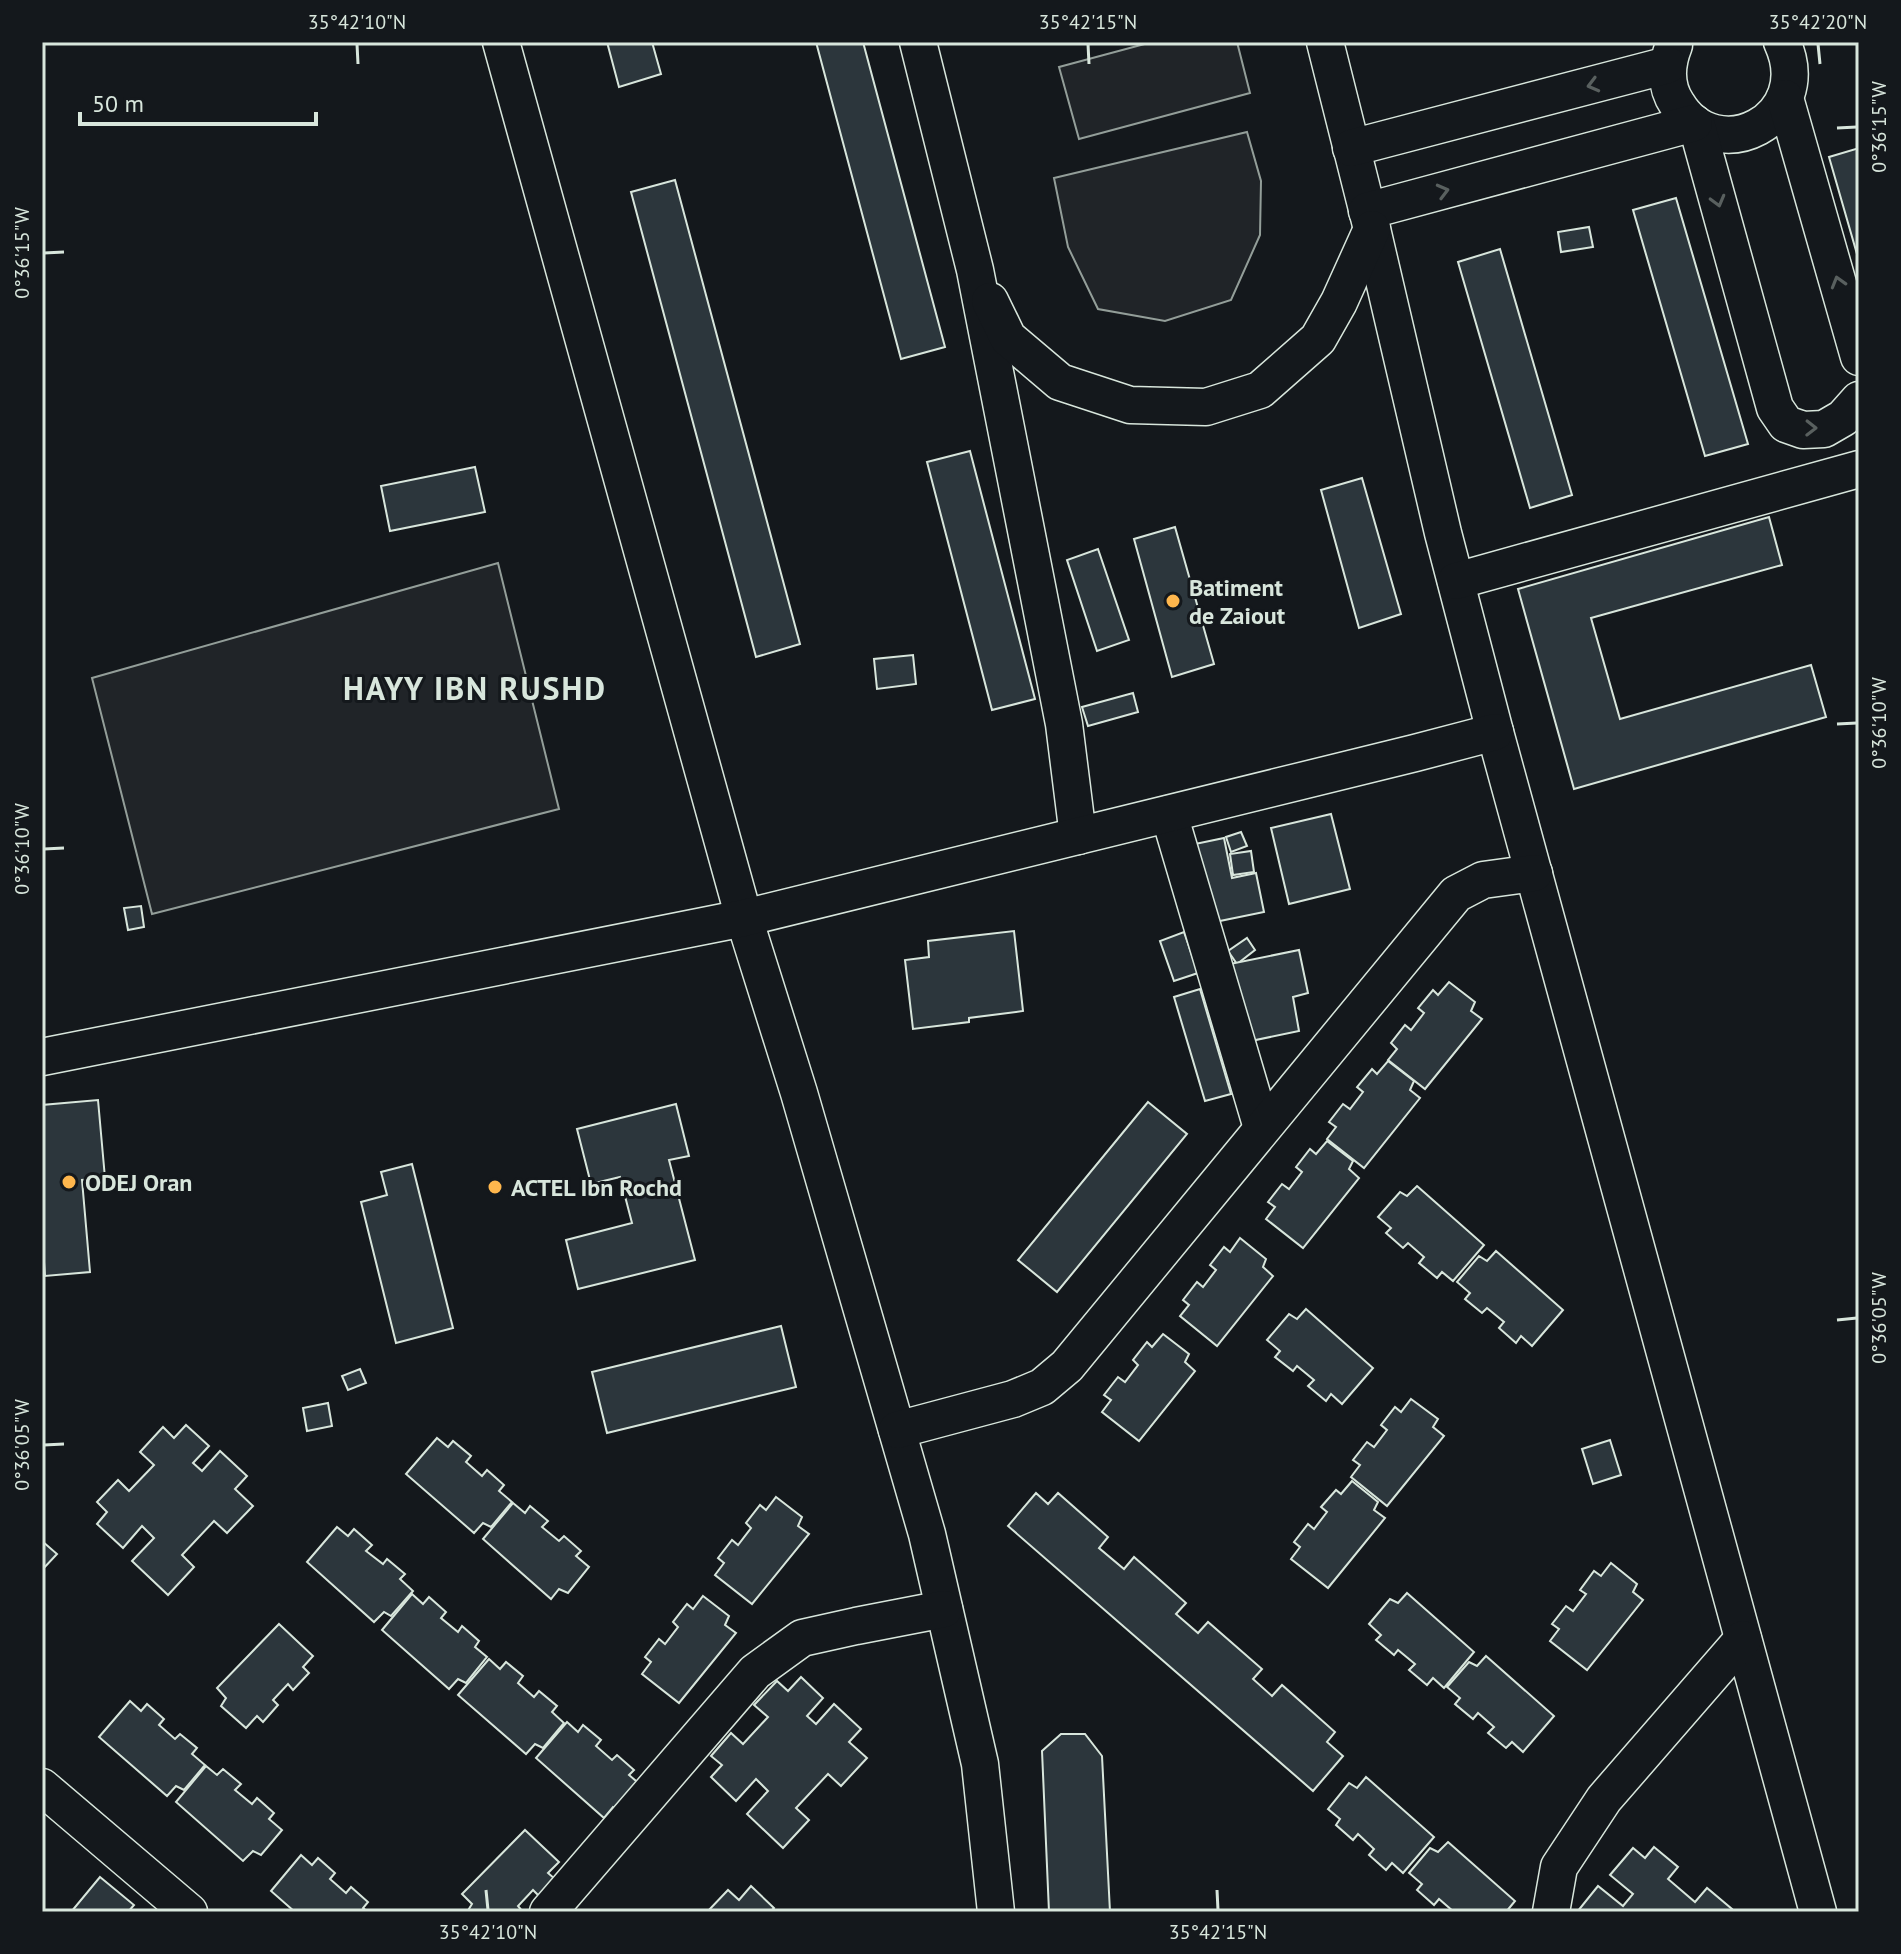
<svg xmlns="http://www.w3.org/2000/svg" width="1901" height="1954" font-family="'PT Sans',sans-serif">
<rect width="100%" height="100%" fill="#14181c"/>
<g fill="#202428" stroke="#939e99" stroke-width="2">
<polygon points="1152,42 1237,42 1250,93 1079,139 1059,67"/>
<polygon points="1247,132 1261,181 1260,235 1231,300 1165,321 1098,309 1068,247 1054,178"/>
<polygon points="498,563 559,809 152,914 92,678"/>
</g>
<g fill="#2c363c" stroke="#d8e6dc" stroke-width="2">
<polygon points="607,42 652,42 661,74 619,87"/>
<polygon points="816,42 863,42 945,347 901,359"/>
<polygon points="1859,148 1859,261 1829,157"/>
<polygon points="675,180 800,644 756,657 631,192"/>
<polygon points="1676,198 1748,444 1705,456 1633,210"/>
<polygon points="1589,227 1593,247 1561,252 1558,232"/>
<polygon points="1500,249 1572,495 1530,508 1458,262"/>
<polygon points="970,451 1035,699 992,710 927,462"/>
<polygon points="475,467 485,512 390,531 381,486"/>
<polygon points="1362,478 1401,614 1359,628 1321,490"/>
<polygon points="1769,517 1782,565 1591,618 1620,719 1811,665 1826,717 1574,789 1518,589"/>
<polygon points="1175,527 1214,664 1172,677 1134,539"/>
<polygon points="1098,549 1129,640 1097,651 1067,560"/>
<polygon points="913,655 916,684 877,689 874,659"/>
<polygon points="1133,693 1138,712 1088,726 1082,707"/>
<polygon points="1331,814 1350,889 1289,904 1271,828"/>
<polygon points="1241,832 1247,846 1231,852 1226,837"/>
<polygon points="1224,838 1232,878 1256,873 1264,912 1210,923 1195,844"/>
<polygon points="1251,851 1254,872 1233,875 1230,854"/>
<polygon points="141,906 144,927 128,930 124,908"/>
<polygon points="1014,931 1023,1011 969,1018 969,1022 913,1029 905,960 929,957 928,941"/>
<polygon points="1184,932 1198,973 1174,981 1160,941"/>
<polygon points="1247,938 1255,950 1237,964 1228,951"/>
<polygon points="1299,950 1308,993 1293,997 1299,1031 1246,1042 1230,964"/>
<polygon points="1449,982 1475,1002 1471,1011 1482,1019 1425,1089 1388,1060 1397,1049 1391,1043 1405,1025 1411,1030 1424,1013 1418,1008 1433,990 1438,995"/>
<polygon points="1200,989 1231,1094 1205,1101 1174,997"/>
<polygon points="1388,1061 1414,1081 1410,1090 1420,1098 1364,1168 1327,1139 1336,1127 1329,1122 1343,1104 1350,1109 1363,1092 1357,1087 1372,1069 1377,1074"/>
<polygon points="98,1100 105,1178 82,1180 90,1272 45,1276 44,1262 42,1262 42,1105"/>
<polygon points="1148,1102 1187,1134 1057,1292 1018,1260"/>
<polygon points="676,1104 689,1156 669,1160 695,1260 578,1289 566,1240 632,1223 620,1177 591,1184 577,1129"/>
<polygon points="1327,1141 1353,1161 1349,1169 1359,1178 1303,1248 1266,1219 1275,1207 1268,1202 1282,1184 1289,1189 1302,1172 1296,1167 1310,1149 1316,1154"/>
<polygon points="412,1164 453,1328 396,1343 361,1202 387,1195 381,1172"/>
<polygon points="1417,1186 1484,1245 1453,1281 1442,1272 1437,1278 1419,1263 1424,1257 1408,1243 1403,1248 1386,1233 1391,1228 1378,1217 1400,1192 1407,1196"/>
<polygon points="1240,1238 1266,1259 1263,1267 1273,1276 1217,1346 1180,1316 1189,1305 1183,1300 1197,1282 1203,1287 1216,1270 1210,1265 1224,1247 1230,1252"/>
<polygon points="1496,1251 1563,1310 1532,1346 1521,1336 1516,1343 1499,1328 1504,1322 1487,1308 1482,1313 1465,1299 1470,1293 1457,1282 1479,1256 1487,1261"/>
<polygon points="1306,1309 1373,1368 1342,1404 1331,1394 1326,1401 1308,1386 1314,1380 1297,1366 1293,1371 1275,1357 1280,1351 1267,1340 1289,1314 1297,1319"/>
<polygon points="781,1326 796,1387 607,1433 592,1372"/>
<polygon points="1163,1334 1189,1354 1185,1362 1195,1371 1139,1441 1102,1412 1111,1400 1104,1395 1118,1377 1125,1382 1138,1365 1133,1360 1147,1342 1152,1347"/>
<polygon points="360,1369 366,1383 348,1390 342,1376"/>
<polygon points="1411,1399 1438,1419 1433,1427 1444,1436 1387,1506 1351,1477 1360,1465 1353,1460 1367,1442 1374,1447 1387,1430 1381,1425 1395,1407 1401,1412"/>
<polygon points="328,1403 332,1426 307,1431 303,1408"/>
<polygon points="186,1425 209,1446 193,1463 202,1471 220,1451 247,1476 235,1489 253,1506 227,1533 214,1521 182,1555 194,1567 168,1595 132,1561 154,1538 142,1526 123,1548 97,1524 107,1512 97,1502 118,1480 129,1491 154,1465 140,1452 163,1427 174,1438"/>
<polygon points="437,1438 448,1447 453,1441 471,1456 466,1462 482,1476 487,1470 504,1485 499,1491 512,1502 491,1527 483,1523 474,1533 406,1474"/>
<polygon points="1610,1440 1621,1475 1593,1484 1582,1449"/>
<polygon points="1352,1481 1378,1502 1374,1510 1385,1518 1328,1588 1291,1559 1300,1547 1294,1542 1308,1524 1314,1529 1327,1512 1321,1507 1336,1490 1341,1494"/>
<polygon points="1036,1493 1048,1504 1058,1493 1108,1537 1099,1548 1124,1569 1134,1557 1186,1603 1176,1614 1198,1633 1208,1622 1262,1669 1253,1679 1272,1696 1282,1685 1335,1732 1327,1742 1343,1756 1313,1791 1008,1526"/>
<polygon points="776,1497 802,1517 798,1526 809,1534 752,1604 715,1575 724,1563 718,1558 732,1540 738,1545 751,1528 746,1523 760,1505 766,1510"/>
<polygon points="513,1503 525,1513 530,1506 548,1521 542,1527 559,1541 564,1536 581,1551 576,1556 589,1567 568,1593 559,1589 551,1599 483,1539"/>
<polygon points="337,1527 348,1536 354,1529 372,1545 366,1551 383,1564 387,1559 405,1574 400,1579 413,1591 391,1616 384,1612 374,1622 307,1562"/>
<polygon points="42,1541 57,1554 42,1570"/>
<polygon points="1611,1563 1637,1584 1633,1592 1643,1600 1587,1670 1550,1641 1559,1629 1552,1624 1566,1606 1573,1611 1586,1594 1580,1590 1594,1571 1601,1576"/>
<polygon points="1407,1593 1474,1652 1444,1688 1433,1678 1427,1685 1409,1670 1415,1664 1398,1650 1394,1655 1376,1640 1381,1635 1369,1624 1390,1599 1398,1603"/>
<polygon points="412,1594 423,1604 429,1597 446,1612 441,1618 458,1632 462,1626 479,1641 475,1647 487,1657 466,1683 458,1679 449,1689 382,1630"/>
<polygon points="703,1596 729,1616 725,1625 736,1633 679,1703 642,1674 651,1662 645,1657 659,1639 665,1644 678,1627 673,1622 687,1604 693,1609"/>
<polygon points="279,1624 313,1656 303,1667 309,1673 293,1690 288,1684 273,1700 278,1705 263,1722 257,1716 246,1728 221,1706 226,1698 217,1688"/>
<polygon points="1486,1656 1554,1716 1523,1752 1512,1742 1506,1748 1488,1733 1494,1727 1478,1713 1473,1719 1455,1704 1460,1698 1447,1687 1469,1662 1477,1666"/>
<polygon points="489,1659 500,1669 506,1662 523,1676 518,1683 534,1697 539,1691 557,1706 552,1712 564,1723 543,1748 535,1744 526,1754 458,1695"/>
<polygon points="801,1677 823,1698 807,1716 816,1724 834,1704 861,1729 849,1742 867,1758 841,1786 828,1774 796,1808 809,1820 783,1848 747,1814 768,1791 756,1779 736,1801 711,1777 722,1765 711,1756 731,1733 743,1744 768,1717 754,1705 777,1681 788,1691"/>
<polygon points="130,1701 141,1711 147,1704 164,1719 159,1725 175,1739 180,1734 197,1748 192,1754 205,1765 184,1790 176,1786 167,1796 99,1737"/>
<polygon points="567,1722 578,1732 583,1725 601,1740 596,1746 612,1760 617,1755 634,1770 629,1775 642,1786 621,1812 613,1807 604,1818 536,1758"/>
<polygon points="1061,1734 1085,1734 1102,1756 1110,1912 1049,1912 1042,1751"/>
<polygon points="206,1766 217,1775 223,1769 241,1784 235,1790 252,1804 257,1798 274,1813 269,1819 282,1830 261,1855 253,1851 243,1861 176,1802"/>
<polygon points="1366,1777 1434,1837 1403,1873 1392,1863 1386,1870 1369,1855 1374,1849 1358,1834 1353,1840 1336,1825 1340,1819 1328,1809 1349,1783 1357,1788"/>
<polygon points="525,1830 559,1862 548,1873 555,1879 539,1896 533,1890 518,1906 523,1912 467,1912 472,1904 462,1894"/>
<polygon points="1448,1842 1515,1901 1506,1912 1454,1912 1439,1899 1434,1905 1417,1890 1422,1884 1409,1873 1430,1848 1438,1852"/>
<polygon points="1654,1847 1678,1867 1668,1879 1695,1902 1707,1888 1732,1909 1730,1912 1577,1912 1598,1886 1623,1906 1633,1894 1610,1875 1633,1848 1645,1858"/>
<polygon points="301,1855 312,1865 318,1858 335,1873 330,1879 346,1893 351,1887 368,1902 363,1908 368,1912 295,1912 271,1891"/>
<polygon points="100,1877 134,1905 128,1912 71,1912"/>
<polygon points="751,1886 774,1908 770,1912 707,1912 728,1890 739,1900"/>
</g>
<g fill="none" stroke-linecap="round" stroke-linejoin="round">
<g stroke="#d8e6dc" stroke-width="39">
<g id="minor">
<polyline points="501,42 744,918 799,1093 927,1534 980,1764 996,1912"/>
<polyline points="918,42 975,270 1064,724 1078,836"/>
<polyline points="1325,42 1372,229 1443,533 1495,732 1818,1912"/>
<path d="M1674,45c-8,20 -9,41 3,59 39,66 141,16 105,-62"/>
<polyline points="1785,98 1859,357"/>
<polyline points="1697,126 1775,408 1786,424 1803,430 1824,429 1843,418 1859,400"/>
<polyline points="1351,148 1668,65"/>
<polyline points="1367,211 1694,123"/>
<polyline points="990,301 1008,338 1060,382 1130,405 1206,407 1260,390 1318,339 1339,302 1372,229"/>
<polyline points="1456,581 1859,469"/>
<polyline points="1169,814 1262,1128"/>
<polyline points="42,1057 744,918 1415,753 1495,732"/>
<polyline points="897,1430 1013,1399 1042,1387 1067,1366 1456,894 1483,880 1534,873"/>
<polyline points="42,1787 189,1912"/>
<polyline points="548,1912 755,1672 802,1638 856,1626 944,1609"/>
<polyline points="1551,1912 1559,1867 1604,1799 1743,1639"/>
</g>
</g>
<use href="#minor" stroke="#14181c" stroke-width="36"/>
</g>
<defs><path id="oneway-chevron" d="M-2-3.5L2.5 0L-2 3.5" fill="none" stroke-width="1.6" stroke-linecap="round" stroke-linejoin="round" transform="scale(2)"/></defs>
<g stroke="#59605f">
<use href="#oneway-chevron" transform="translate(1593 85) rotate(165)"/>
<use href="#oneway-chevron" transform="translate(1443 191) rotate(-15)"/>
<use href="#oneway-chevron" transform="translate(1718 201) rotate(75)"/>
<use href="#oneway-chevron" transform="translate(1838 282) rotate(-106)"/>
<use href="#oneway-chevron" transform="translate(1811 428) rotate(1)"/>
</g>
<path fill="none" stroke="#d8e6dc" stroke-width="3" d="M357,44l1,20M1088,44l1,20M1818,44l2,20M1837,128l20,-1M44,253l20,-1M1837,724l20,-1M44,849l20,-1M1837,1320l20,-2M44,1445l20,-1M486,1890l2,20M1217,1890l1,20"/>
<g fill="#ffb74d" stroke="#14181c" stroke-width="3">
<circle cx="1173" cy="601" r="8"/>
<circle cx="69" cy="1182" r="8"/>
<circle cx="495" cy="1187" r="8"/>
</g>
<g text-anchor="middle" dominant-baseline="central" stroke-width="6" stroke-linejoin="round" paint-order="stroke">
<g font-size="24" font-weight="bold" fill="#d8e6dc" stroke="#14181c" text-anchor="start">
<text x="1189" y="587">Batiment<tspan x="1189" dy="28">de Zaiout</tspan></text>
<text x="85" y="1182">ODEJ Oran</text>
<text x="511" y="1187">ACTEL Ibn Rochd</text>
</g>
<g font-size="32" font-weight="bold" letter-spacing="2" fill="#d8e6dc" stroke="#14181c">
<text x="475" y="688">HAYY IBN RUSHD</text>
</g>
</g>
<rect width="1901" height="1954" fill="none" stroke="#14181c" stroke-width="88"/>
<path d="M80 112v12h236v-12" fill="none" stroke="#d8e6dc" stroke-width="4"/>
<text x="92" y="112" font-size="24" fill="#d8e6dc" stroke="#14181c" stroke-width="6" paint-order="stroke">50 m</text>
<rect x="44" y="44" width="1813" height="1866" fill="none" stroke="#d8e6dc" stroke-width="3"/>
<g font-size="20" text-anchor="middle" fill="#d8e6dc">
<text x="357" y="29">35°42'10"N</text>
<text x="1088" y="29">35°42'15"N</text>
<text x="1818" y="29">35°42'20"N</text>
<text transform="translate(1879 127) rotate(-90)" y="7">0°36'15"W</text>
<text transform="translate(22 253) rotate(-90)" y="7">0°36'15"W</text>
<text transform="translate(1879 723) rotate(-90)" y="7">0°36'10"W</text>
<text transform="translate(22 849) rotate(-90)" y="7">0°36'10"W</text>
<text transform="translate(1879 1318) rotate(-90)" y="7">0°36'05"W</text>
<text transform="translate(22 1445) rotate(-90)" y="7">0°36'05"W</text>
<text x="488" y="1939">35°42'10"N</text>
<text x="1218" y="1939">35°42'15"N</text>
</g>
</svg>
